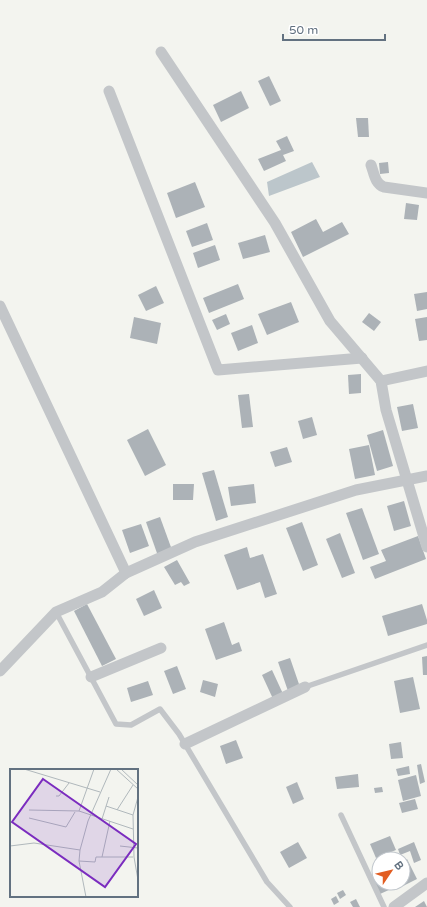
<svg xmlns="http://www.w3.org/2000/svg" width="427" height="907" font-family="'Varela Round',sans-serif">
<rect width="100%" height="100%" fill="#f3f4ef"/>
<polygon fill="#bcc6cb" points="312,162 320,177 269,196 267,182"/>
<g fill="#acb2b7">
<polygon points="269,76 281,101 270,106 258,81"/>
<polygon points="241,91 249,108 221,122 213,105"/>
<polygon points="356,118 368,118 369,137 358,137"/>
<polygon points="287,136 294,151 283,155 286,161 264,171 258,159 281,150 276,141"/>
<polygon points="388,162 389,173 380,174 379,163"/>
<polygon points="195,182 205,207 176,218 167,193"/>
<polygon points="406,203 419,205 417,220 404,219"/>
<polygon points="316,219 323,232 342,222 349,234 303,257 291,232"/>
<polygon points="207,223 213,240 192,247 186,231"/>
<polygon points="265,235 270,252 243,259 238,243"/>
<polygon points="215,245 220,260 198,268 193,253"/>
<polygon points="238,284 244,299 209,313 203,298"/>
<polygon points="156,286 164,303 146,311 138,295"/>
<polygon points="427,292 427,309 417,311 414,294"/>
<polygon points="291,302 299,322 267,335 258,314"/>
<polygon points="369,313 381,322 374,331 362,322"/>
<polygon points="226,314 230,324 217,330 212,320"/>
<polygon points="134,317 161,323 157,344 130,338"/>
<polygon points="427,317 427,340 419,341 415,319"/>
<polygon points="252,325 258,343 238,351 231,333"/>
<polygon points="361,374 361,393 349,394 348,375"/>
<polygon points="249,394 253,427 242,428 238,395"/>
<polygon points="413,404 418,428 402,431 397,407"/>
<polygon points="312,417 317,435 303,439 298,421"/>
<polygon points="148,429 166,465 145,476 127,440"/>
<polygon points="383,430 393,466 377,471 367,435"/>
<polygon points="369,445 375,475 355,479 349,449"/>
<polygon points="287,447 292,462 275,467 270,452"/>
<polygon points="214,470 228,517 216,521 202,473"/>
<polygon points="173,484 194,484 193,500 173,500"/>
<polygon points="254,484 256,503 231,506 228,487"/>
<polygon points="404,501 411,526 394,531 387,506"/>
<polygon points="362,508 379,554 363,560 346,513"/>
<polygon points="160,517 172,550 158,556 146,522"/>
<polygon points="302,522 318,565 303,571 286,528"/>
<polygon points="141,524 149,546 130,553 122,530"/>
<polygon points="340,533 355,573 342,578 326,539"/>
<polygon points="418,536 426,559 375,579 370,567 386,561 381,550"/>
<polygon points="247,547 250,558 263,554 277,594 265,598 260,582 237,590 224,555"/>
<polygon points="177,560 190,583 184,586 181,582 175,585 164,567"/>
<polygon points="154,590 162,608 144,616 136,599"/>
<polygon points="87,604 116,659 102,666 74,611"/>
<polygon points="422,604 427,620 427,624 388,636 382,616"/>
<polygon points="224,622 232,645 239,642 242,651 216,660 205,629"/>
<polygon points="427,656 427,675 423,675 422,657"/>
<polygon points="290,658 300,687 288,691 278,662"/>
<polygon points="177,666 186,689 173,694 164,671"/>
<polygon points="272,670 284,696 274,701 262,675"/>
<polygon points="413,677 420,709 400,713 394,681"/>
<polygon points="203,680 218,684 215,697 200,692"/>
<polygon points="148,681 153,695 131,702 127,688"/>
<polygon points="236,740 243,758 226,764 220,746"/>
<polygon points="401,742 403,758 391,759 389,744"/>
<polygon points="421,764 425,782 420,784 417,765"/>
<polygon points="409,766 410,774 398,776 396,769"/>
<polygon points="358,774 359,787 337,789 335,777"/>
<polygon points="416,775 421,796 403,801 398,780"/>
<polygon points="297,782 304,799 293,804 286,787"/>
<polygon points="382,787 383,792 375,793 374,788"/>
<polygon points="415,799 418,809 402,813 399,803"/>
<polygon points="390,836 396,850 376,858 370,844"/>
<polygon points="298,842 307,858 289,868 280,852"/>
<polygon points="414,842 421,860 414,863 410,851 400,855 398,849"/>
<polygon points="407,859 417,879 403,886 401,883 403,883 403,862"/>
<polygon points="379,878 379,883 388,883 391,889 380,894 374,881"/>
<polygon points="343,890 346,895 340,899 337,893"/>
<polygon points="336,896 339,902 334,905 331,899"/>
<polygon points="356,899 360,907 353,907 350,902"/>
<polygon points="424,901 427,907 415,907"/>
</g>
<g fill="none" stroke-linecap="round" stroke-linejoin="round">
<g stroke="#c3c6c9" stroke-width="5.5">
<polyline points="56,612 116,724 131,725 160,709 179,734 267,882 290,907"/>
<polyline points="305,687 427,645"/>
<polyline points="341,815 384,907"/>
</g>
<g stroke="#c3c6c9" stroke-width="11">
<polyline points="161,52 275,223 330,321 381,381 386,410 427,547"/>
<polyline points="109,91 218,370 362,358"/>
<path d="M371,165c3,8 4,19 13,22l43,6"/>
<polyline points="0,306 126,573"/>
<polyline points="381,381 427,371"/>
<polyline points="0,671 56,612 102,592 126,573 195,542 356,490 427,476"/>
<polyline points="91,677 161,648"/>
<polyline points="185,744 305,687"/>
<polyline points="394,907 427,883"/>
</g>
</g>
<g transform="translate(10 769)">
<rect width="128" height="128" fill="#f3f4ef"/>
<path fill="none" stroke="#b0b8bc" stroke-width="1" d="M14,0l76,23M106,0l22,20M111,0l17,16M46,27h3l10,-13M128,28l-5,18 1,42 4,23M96,37l27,9M19,41l50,1 54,18M107,41l16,-25M69,42l15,-42M19,49l37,9 9,-15M92,50l7,-22M0,77l24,-3 46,7M110,77l18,2M92,88l8,-36M69,92l16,1 1,-5h37M76,128l-7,-36 1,-11 8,-29 23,-52"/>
<path fill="#7b2cbf" fill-opacity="0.15" stroke="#7b2cbf" stroke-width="2" d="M33,10l93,65 -31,43 -93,-65z"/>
<rect width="128" height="128" fill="none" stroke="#627180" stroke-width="2"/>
</g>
<g transform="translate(391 871) rotate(55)"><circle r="19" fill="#ffffff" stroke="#c0c6cc"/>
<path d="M0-3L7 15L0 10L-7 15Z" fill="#e25d21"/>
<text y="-6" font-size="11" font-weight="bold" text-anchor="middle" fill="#627180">B</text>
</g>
<path d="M283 34v6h102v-6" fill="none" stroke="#627180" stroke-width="2"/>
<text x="289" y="34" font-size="12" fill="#627180" stroke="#ffffff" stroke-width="3" paint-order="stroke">50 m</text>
</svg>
